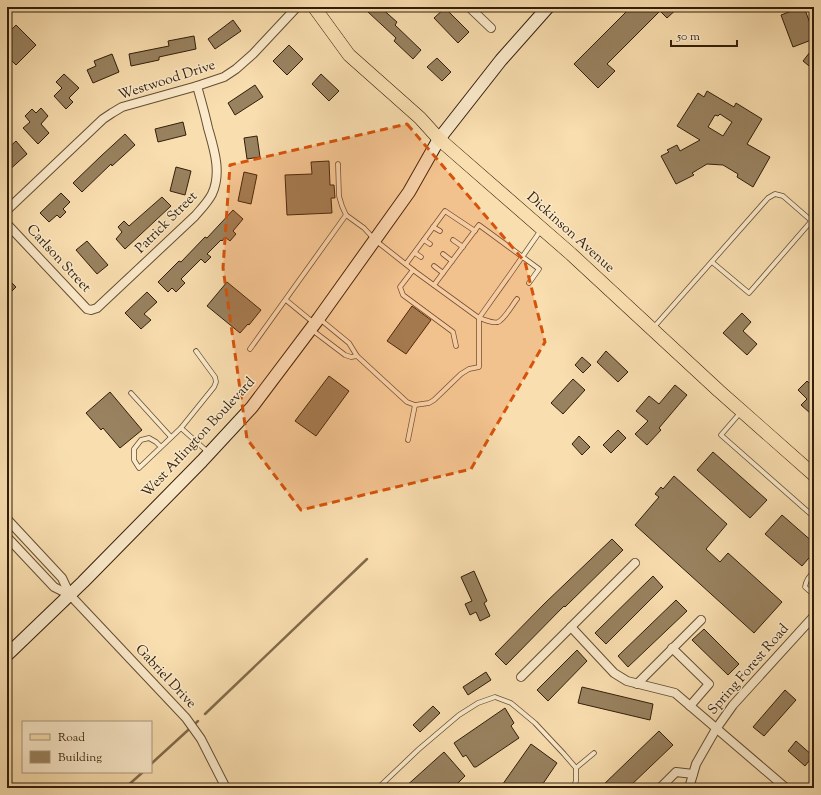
<svg xmlns="http://www.w3.org/2000/svg" width="821" height="795" font-family="'Sorts Mill Goudy',serif">
<rect width="100%" height="100%" fill="#f9deaf"/>
<filter id="stains"><feTurbulence type="fractalNoise" baseFrequency=".005" numOctaves="4"/><feColorMatrix values="0 0 0 0 .2 0 0 0 0 .09 0 0 0 0 .02 0 0 0 .5 -.17"/></filter>
<radialGradient id="worn" r=".72"><stop offset=".6" stop-color="#630" stop-opacity="0"/><stop offset="1" stop-color="#630" stop-opacity=".3"/></radialGradient>
<g fill="none" stroke-linecap="round" stroke-linejoin="round">
<g stroke="#816a4b" stroke-width="2.5">
<polyline points="205,714 367,559"/>
<polyline points="151,764 198,721"/>
<polyline points="125,788 143,772"/>
</g>
</g>
<g fill="#998260" stroke="#321e0a" fill-rule="evenodd">
<polygon points="372,7 380,7 397,22 395,25 421,50 413,59 394,41 396,38 368,12"/>
<polygon points="631,7 679,7 667,18 660,11 607,64 615,71 598,88 574,64"/>
<polygon points="802,7 804,7 814,34 814,39 793,47 781,15"/>
<polygon points="445,8 469,32 458,43 434,18"/>
<polygon points="233,20 241,31 215,49 208,39"/>
<polygon points="7,23 12,29 16,25 36,45 16,65 7,56"/>
<polygon points="194,36 196,49 159,57 159,60 131,66 129,54 169,46 168,41"/>
<polygon points="289,45 303,59 287,75 273,61"/>
<polygon points="814,47 814,70 803,61"/>
<polygon points="112,54 119,72 93,83 87,70 96,66 94,61"/>
<polygon points="437,58 451,72 442,81 427,67"/>
<polygon points="64,74 79,88 69,98 73,102 66,109 54,96 62,88 56,82"/>
<polygon points="321,74 339,91 329,101 312,84"/>
<polygon points="255,85 263,97 235,115 228,103"/>
<path d="M707,91l27,16 2,-4 26,16 -15,25 23,13 -17,30 -16,-10 1,-3 -15,-9 -16,-1 -15,9 2,2 -18,9 -15,-28 8,-4 -2,-2 10,-5 3,6 20,-11 -23,-14 21,-33 6,4zM720,114l12,8 -9,14 -15,-9 7,-12 3,1z"/>
<polygon points="41,108 48,116 41,124 49,133 38,144 23,128 30,122 25,116 32,109 36,113"/>
<polygon points="183,122 186,135 158,142 155,129"/>
<polygon points="125,134 135,145 112,166 111,164 82,192 73,183 101,156"/>
<polygon points="257,136 260,157 247,159 244,138"/>
<polygon points="16,141 27,154 7,172 7,149"/>
<polygon points="329,161 330,185 334,185 335,198 331,198 332,213 287,215 285,175 312,174 311,162"/>
<polygon points="176,167 191,171 185,195 170,191"/>
<polygon points="244,172 257,175 251,204 238,201"/>
<polygon points="61,193 70,202 63,209 66,212 60,218 57,215 49,222 40,213"/>
<polygon points="162,197 171,206 125,249 116,239 122,232 118,227 124,221 129,226"/>
<polygon points="233,210 243,219 233,231 236,234 230,241 225,237 222,241 221,240 207,254 211,257 205,263 201,259 181,279 185,283 176,292 172,288 168,292 158,282 179,261 181,262 205,237 207,238"/>
<polygon points="87,241 108,265 97,274 76,250"/>
<polygon points="7,278 16,287 7,296"/>
<polygon points="227,282 261,310 249,325 248,324 240,333 207,306"/>
<polygon points="147,292 157,302 144,314 151,320 141,329 125,313"/>
<polygon points="412,306 431,320 406,354 387,341"/>
<polygon points="742,313 751,322 743,331 757,344 747,355 723,333"/>
<polygon points="606,351 628,372 618,382 597,362"/>
<polygon points="582,357 591,365 583,373 575,365"/>
<polygon points="329,376 349,391 316,436 295,421"/>
<polygon points="573,379 585,390 563,414 551,403"/>
<polygon points="807,381 814,388 814,409 810,413 801,405 807,399 798,390"/>
<polygon points="675,385 687,395 659,428 661,430 647,445 635,434 648,421 636,411 649,396 659,404"/>
<polygon points="110,392 142,430 120,448 103,428 101,430 86,413"/>
<polygon points="618,430 626,438 611,453 603,445"/>
<polygon points="579,436 590,447 582,455 572,444"/>
<polygon points="713,452 767,500 750,518 697,470"/>
<polygon points="674,476 727,524 706,549 720,562 728,553 782,602 754,633 635,525 659,497 655,494 661,487 663,489"/>
<polygon points="782,515 814,543 814,552 802,566 765,534"/>
<polygon points="612,539 623,550 565,607 564,606 506,665 495,654 545,603"/>
<polygon points="474,571 487,601 484,603 490,616 480,621 476,612 470,615 465,604 472,601 461,577"/>
<polygon points="653,576 663,587 606,644 595,633"/>
<polygon points="676,600 687,611 628,667 618,656"/>
<polygon points="704,629 739,664 728,675 692,640"/>
<polygon points="577,650 587,661 548,701 537,690"/>
<polygon points="486,672 491,680 468,695 463,687"/>
<polygon points="582,687 653,704 650,720 578,703"/>
<polygon points="785,690 796,700 764,736 753,727"/>
<polygon points="433,706 440,713 420,732 413,725"/>
<polygon points="505,708 514,723 511,726 519,738 476,767 474,767 466,755 463,757 454,743"/>
<polygon points="659,731 673,745 628,788 600,788"/>
<polygon points="796,741 813,756 805,766 788,751"/>
<polygon points="531,744 557,763 540,788 500,788"/>
<polygon points="444,752 465,776 456,785 452,788 404,788"/>
</g>
<g fill="none" stroke-linecap="round" stroke-linejoin="round">
<g stroke="#644e33" stroke-width="5.5">
<g id="service">
<path d="M338,164l1,32 3,10 4,9 18,13 11,12 38,30 66,48c5,1 14,6 19,4 6,-2 15,-18 19,-23"/>
<polyline points="433,227 440,231"/>
<polyline points="424,240 430,244"/>
<polyline points="453,240 463,247"/>
<polyline points="415,253 421,257"/>
<polyline points="443,254 452,261"/>
<polyline points="712,262 749,293 814,218"/>
<polyline points="406,264 445,211 475,231"/>
<polyline points="434,266 443,273"/>
<polyline points="413,270 400,287 403,295 453,332 456,346"/>
<polyline points="434,285 479,225 539,269 529,283"/>
<polyline points="286,300 314,323"/>
<polyline points="321,320 349,343 357,356 383,380 407,402 415,405 429,403 434,400 461,374 469,369 479,367 479,318 511,273 541,230"/>
<polyline points="654,327 768,198 775,194 783,196 814,223"/>
<polyline points="312,330 345,355 351,357 357,356"/>
<polyline points="250,349 346,215"/>
<polyline points="196,351 215,377 216,382 214,387 181,428 209,453"/>
<polyline points="131,393 171,437"/>
<polyline points="740,413 721,435 814,517"/>
<polyline points="408,440 415,405"/>
<polyline points="161,447 156,442 149,438 141,440 134,449 134,460 139,468 181,428"/>
<path d="M814,572c-5,4 -8,8 -9,15l9,8"/>
<polyline points="576,768 594,753"/>
<polyline points="378,788 419,749 459,715 478,703 495,697 511,703 535,723 564,754 576,768 576,781 573,788"/>
</g>
</g>
<g stroke="#644e33" stroke-width="10">
<g id="minor">
<polyline points="469,7 491,28"/>
<polyline points="7,210 103,119 112,113 122,107 197,86 224,77 236,69 253,54 297,7"/>
<path d="M7,224l80,85 4,1 6,-2 98,-92c6,-7 13,-14 17,-22 10,-21 2,-45 -4,-66 -3,-14 -7,-28 -11,-42"/>
<polyline points="7,519 62,578 70,595 186,718 201,739 226,788"/>
<polyline points="7,537 54,587 70,595"/>
<polyline points="571,627 614,673 627,681 675,693 786,788"/>
<polyline points="672,648 709,684 690,706"/>
<polyline points="521,677 635,563"/>
<polyline points="637,684 701,620"/>
<polyline points="660,788 676,772 693,774"/>
<polyline points="689,788 696,764 716,729 733,705 814,616"/>
</g>
</g>
<g stroke="#321e0a" stroke-width="14">
<polyline id="secondary" points="7,655 83,582 202,461 252,407 319,318 409,192 439,139 501,60 548,7"/>
</g>
<g stroke="#321e0a" stroke-width="14">
<polyline id="primary" points="314,7 349,55 420,118 439,139 571,254 719,391 814,475"/>
</g>
<use href="#service" stroke="#fbeacb" stroke-width="4"/>
<use href="#minor" stroke="#fbeacb" stroke-width="8"/>
<use href="#secondary" stroke="#fbeacb" stroke-width="12"/>
<use href="#primary" stroke="#f9deaf" stroke-width="13"/>
</g>
<path fill="#d6530c" fill-opacity="0.2" stroke="#d6530c" stroke-width="3" stroke-dasharray="8 5" stroke-linejoin="round" d="M407,124l118,138 20,80 -74,127 -170,41 -54,-71 -24,-171 7,-103z"/>
<g text-anchor="middle" dominant-baseline="central" stroke-width="3" stroke-linejoin="round" paint-order="stroke">
<g font-size="14" fill="#321e0a" stroke="#fbeacb">
<text transform="translate(167 81) rotate(-18)">Westwood Drive</text>
<text transform="translate(167 223) rotate(-45)">Patrick Street</text>
<text transform="translate(570 233) rotate(42)">Dickinson Avenue</text>
<text transform="translate(58 259) rotate(47)">Carlson Street</text>
<text transform="translate(199 438) rotate(-47)">West Arlington Boulevard</text>
<text transform="translate(749 670) rotate(-49)">Spring Forest Road</text>
<text transform="translate(165 677) rotate(47)">Gabriel Drive</text>
</g>
</g>
<rect width="821" height="795" fill="none" stroke="#f9deaf" stroke-width="24"/>
<rect x="8" y="8" width="805" height="779" fill="none" stroke="#321e0a" stroke-width="2"/>
<rect x="12" y="12" width="797" height="771" fill="none" stroke="#321e0a"/>
<rect x="22" y="721" width="130" height="52" fill="#fbeacb" stroke="#ab987e"/>
<rect x="30" y="734" width="20" height="6" fill="#f9deaf" stroke="#ab987e"/>
<text x="58" y="741" font-size="12" fill="#321e0a">Road</text>
<rect x="30" y="751" width="20" height="12" fill="#998260" stroke="#ab987e"/>
<text x="58" y="761" font-size="12" fill="#321e0a">Building</text>
<path d="M671 40v6h66v-6" fill="none" stroke="#321e0a" stroke-width="2"/>
<text x="677" y="40" font-size="12" fill="#321e0a" stroke="#fbeacb" stroke-width="3" paint-order="stroke">50 m</text>
<rect width="100%" height="100%" filter="url(#stains)"/>
<rect width="100%" height="100%" fill="url(#worn)"/>
</svg>
